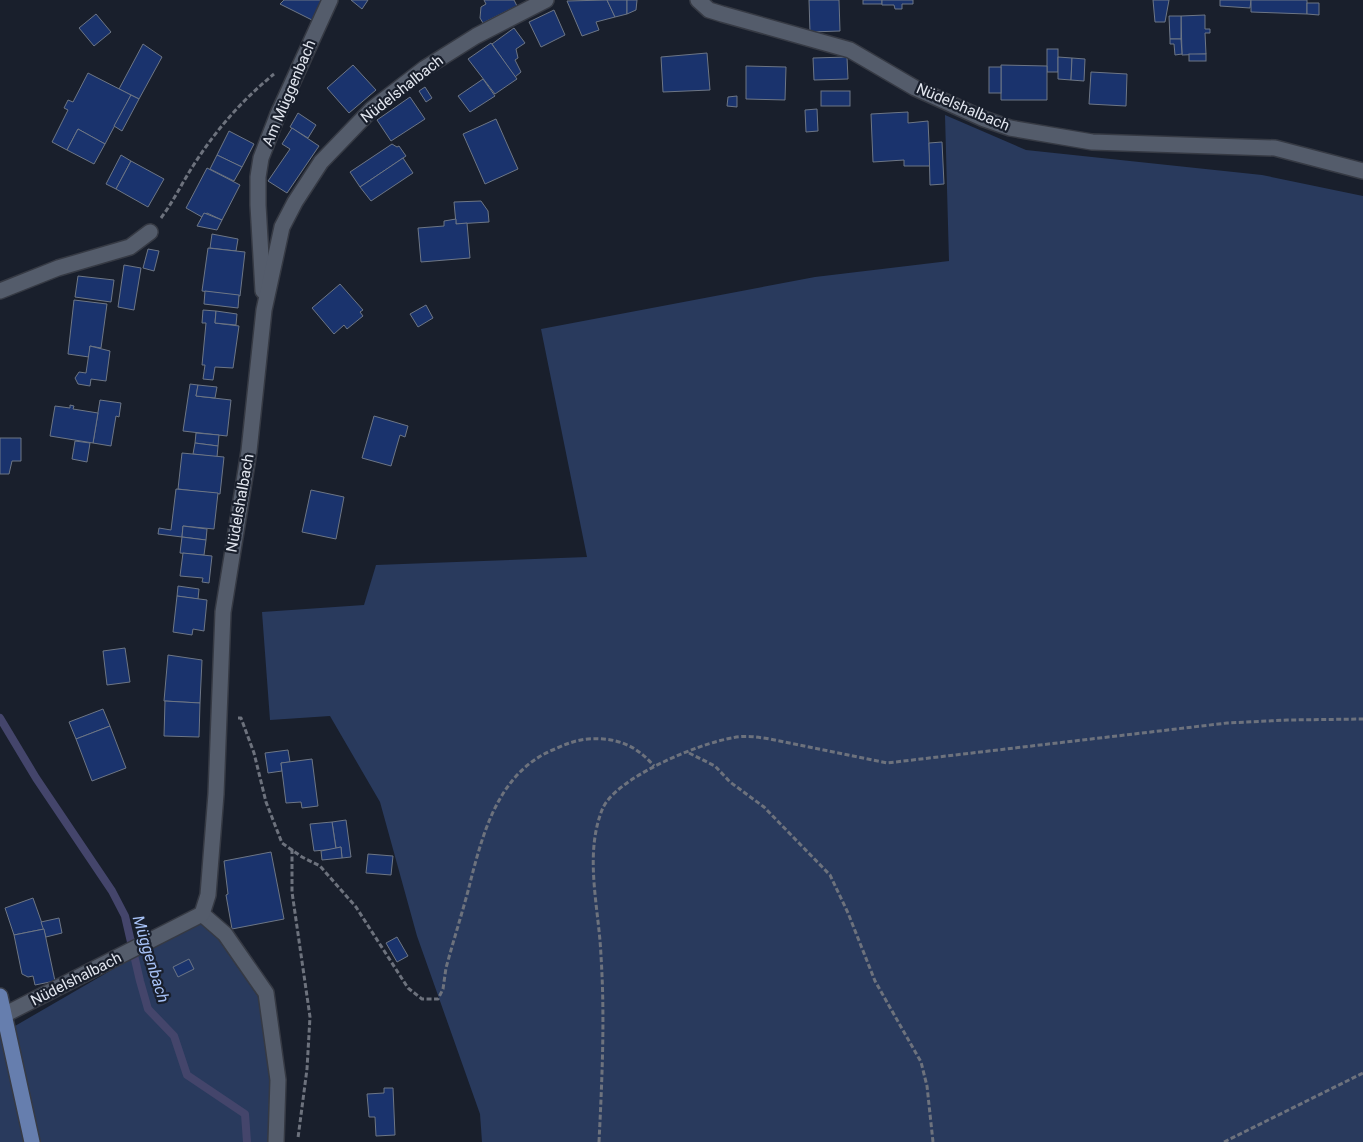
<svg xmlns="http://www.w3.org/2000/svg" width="1363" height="1142" font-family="Roboto,sans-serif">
<rect width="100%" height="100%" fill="#191f2c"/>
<g fill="#293a5d">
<polygon points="945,115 1026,150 1262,175 1363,196 1363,1142 482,1142 480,1114 417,936 380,802 330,716 270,720 262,612 364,605 376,565 587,557 541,329 815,277 949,261"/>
<polygon points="203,917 259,998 281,1126 280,1142 0,1142 0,1025 15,1026"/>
</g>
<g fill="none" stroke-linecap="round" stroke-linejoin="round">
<polyline stroke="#44456b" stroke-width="8" points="0,718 36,778 112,891 125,916 140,981 148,1009 174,1036 187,1075 245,1114 247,1142"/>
</g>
<g fill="#1a336d" stroke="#6d7685">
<polygon points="284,0 322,0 312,20 280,4"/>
<polygon points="351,0 368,0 362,9"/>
<polygon points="484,0 514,0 517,6 483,23 480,18 481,7 486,4"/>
<polygon points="607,0 615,17 596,22 599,30 582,36 567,1"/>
<polygon points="607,0 627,0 627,14 615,17"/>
<polygon points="627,0 637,0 636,10 627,14"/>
<polygon points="809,0 839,0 840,31 810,32"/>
<rect x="863" y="0" width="19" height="4"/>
<polygon points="882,0 913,0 913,4 902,4 902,9 895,9 894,5 882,5"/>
<polygon points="1153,0 1169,0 1165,22 1155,22"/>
<polygon points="1220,0 1251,0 1250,8 1220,6"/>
<polygon points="1251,0 1307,0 1307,14 1251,12"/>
<polygon points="1307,3 1319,3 1319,15 1307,14"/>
<polygon points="554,10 565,35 541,47 529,22"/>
<polygon points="96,14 111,32 94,46 79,28"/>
<polygon points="1205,15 1205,29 1210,29 1210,33 1205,33 1206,54 1182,55 1181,16"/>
<polygon points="1169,16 1181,16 1181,39 1170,39"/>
<polygon points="514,28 525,43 516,49 518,58 515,60 521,72 515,77 492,44"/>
<polygon points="1170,39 1181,39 1182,54 1175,55 1174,44 1170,44"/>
<polygon points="491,43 517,79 495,94 468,59"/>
<polygon points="143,44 162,57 139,99 119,89"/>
<rect x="1047" y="49" width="11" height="23"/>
<polygon points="707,53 710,90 663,92 661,57"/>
<rect x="1189" y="54" width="17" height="7"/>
<polygon points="847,57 848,79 814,80 813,58"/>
<polygon points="1058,57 1072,58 1071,80 1058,79"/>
<polygon points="1072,58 1085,59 1084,81 1071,80"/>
<polygon points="353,65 376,90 349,113 327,88"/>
<polygon points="1001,65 1047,66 1047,100 1001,100"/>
<polygon points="746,66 786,67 785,100 746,99"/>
<rect x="989" y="67" width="12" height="26"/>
<polygon points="1091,72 1127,74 1126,106 1089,104"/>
<polygon points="88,73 131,95 105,144 78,129 67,150 52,142 68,110 64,108 68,100 73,102"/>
<polygon points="483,79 495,96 470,112 458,96"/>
<polygon points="425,87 432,98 426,102 419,91"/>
<rect x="821" y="91" width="29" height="15"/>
<polygon points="131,95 139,99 122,131 114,126"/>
<polygon points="737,96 737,107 727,106 728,97"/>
<polygon points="410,97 425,119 391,141 377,120"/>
<polygon points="817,109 818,131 806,132 805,110"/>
<polygon points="908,112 908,123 928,121 930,166 904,166 904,160 873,162 871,114"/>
<polygon points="298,113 316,125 308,138 290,127"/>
<polygon points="496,119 518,169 485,184 463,134"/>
<polygon points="292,128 319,146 287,193 268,181 290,149 282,144"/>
<polygon points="78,129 105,144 94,164 67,150"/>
<polygon points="229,131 254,144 242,167 217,155"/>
<polygon points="942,142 944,184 930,185 929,143"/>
<polygon points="392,144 397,147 399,146 406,156 360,187 350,172"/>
<polygon points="121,155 131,161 116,189 106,184"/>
<polygon points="217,155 242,167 234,181 210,169"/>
<polygon points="403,158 413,173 371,201 360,187"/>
<polygon points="131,161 164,179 148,207 116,189"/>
<polygon points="207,168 240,185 222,220 207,213 202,217 186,208"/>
<polygon points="481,201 488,211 489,222 456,224 454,202"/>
<polygon points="204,213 222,220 217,230 197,226"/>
<polygon points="456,219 456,224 467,223 470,258 421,262 418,228 444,226 444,221"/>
<polygon points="212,234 238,239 236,251 210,248"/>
<polygon points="208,248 245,252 240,296 202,291"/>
<polygon points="148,249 159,251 154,271 143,268"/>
<polygon points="124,265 141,268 134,310 118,307"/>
<polygon points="78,276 114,280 111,302 75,297"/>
<polygon points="340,284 363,310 360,312 363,316 347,329 344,325 334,334 312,308"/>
<polygon points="205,291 239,295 238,308 204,304"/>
<polygon points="74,300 107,304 101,348 90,346 89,357 68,354"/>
<polygon points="426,305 433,318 418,327 410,314"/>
<polygon points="203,310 216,311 215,323 239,326 233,368 215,367 213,380 203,379 205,365 202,365 206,323 202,323"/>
<polygon points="216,311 237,314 236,325 215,323"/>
<polygon points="90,346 110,351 106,381 91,379 90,386 78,384 75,378 79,372 86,373"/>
<polygon points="190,384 198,385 196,396 231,400 227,436 183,431"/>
<polygon points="198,385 217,387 215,398 196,396"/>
<polygon points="100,400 121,403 119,417 116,416 111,446 93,443"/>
<polygon points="70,405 74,406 73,409 98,413 93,443 50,436 55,406 70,408"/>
<polygon points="374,416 408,426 405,437 400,435 391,466 362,458"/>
<polygon points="196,433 219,435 218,446 195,443"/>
<polygon points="0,438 21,438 21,461 12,461 9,474 0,474"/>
<polygon points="75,441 90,443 87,462 72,459"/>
<polygon points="195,443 218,446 217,457 193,454"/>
<polygon points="182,453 224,457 220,494 178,489"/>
<polygon points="176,489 218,493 214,529 183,526 182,537 158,534 159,528 171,530"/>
<polygon points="311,490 344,497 336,539 302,532"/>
<polygon points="183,526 207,529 206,540 182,537"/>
<polygon points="182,537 206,540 204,555 180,553"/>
<polygon points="183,553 212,556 209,583 202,582 203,578 180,576"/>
<polygon points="178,586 199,589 198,599 177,596"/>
<polygon points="177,596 207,600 204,631 193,629 192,635 173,632"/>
<polygon points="125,648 130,682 107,685 103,651"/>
<polygon points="168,655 202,660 200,703 164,701"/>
<polygon points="165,701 200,703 199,737 164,736"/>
<polygon points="103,709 110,726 76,739 69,722"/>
<polygon points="110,726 126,768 92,781 76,739"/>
<polygon points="288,750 290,762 281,763 282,771 268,773 265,753"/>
<polygon points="312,759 318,806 302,808 301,802 286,803 281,763"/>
<polygon points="346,820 351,857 342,858 341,847 336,848 332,822"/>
<polygon points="332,822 336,849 314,851 310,824"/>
<polygon points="341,847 342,858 322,860 321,851"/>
<polygon points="271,852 284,919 232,929 226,895 228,894 224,861"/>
<polygon points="368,854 393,856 391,875 366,873"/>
<polygon points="33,898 44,929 14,935 5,908"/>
<polygon points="59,918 62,933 46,937 41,922"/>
<polygon points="44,929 55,981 35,985 33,976 28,977 22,974 14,935"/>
<polygon points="397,937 408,956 397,962 386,943"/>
<polygon points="189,959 194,969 178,977 173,967"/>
<polygon points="384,1088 393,1088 395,1135 376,1136 375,1117 369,1117 367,1094 384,1093"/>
</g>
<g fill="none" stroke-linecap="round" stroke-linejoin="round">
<g stroke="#363a44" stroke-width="18">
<g id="minor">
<polyline points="698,0 709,10 722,14 850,50 915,88 984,119 1010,128 1092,142 1275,148 1363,171"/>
<polyline points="0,291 58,268 130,247 150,232"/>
<polyline points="263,291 258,205 258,177 261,158 278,114 330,0"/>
<polyline points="202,914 225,934 266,993 278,1080 276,1142"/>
<polyline points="4,1015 202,914 208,895 216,794 223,612 249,451 264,310 282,227 295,202 321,162 372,109 425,68 476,36 546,0"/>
</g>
</g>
<g stroke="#363a44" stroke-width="18">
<polyline id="major" points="0,996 32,1142"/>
</g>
<g stroke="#6d727d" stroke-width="3" stroke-dasharray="5 2.5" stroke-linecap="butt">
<path d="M161,218c12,-16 21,-35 32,-52 22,-35 49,-66 81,-92"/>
<path d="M238,718h3l13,35 12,49 16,41 20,14 18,9 36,41 52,81 14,11h16l5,-10 3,-21c7,-26 15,-51 22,-77 14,-55 29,-119 87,-142 11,-5 21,-9 33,-10 28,-2 48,6 66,27"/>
<polyline points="689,753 715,766 730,782 764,807 830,875 848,913 875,981 921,1062 927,1086 933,1142"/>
<polyline points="292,849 292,892 310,1017 307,1069 298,1138"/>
<path d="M599,1142c3,-61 6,-124 2,-186 -2,-48 -17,-100 1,-146 12,-32 98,-67 130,-72 12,-3 25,-1 38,1l117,24 340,-40 60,-3 76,-1"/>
<polyline points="1224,1142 1363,1073"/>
</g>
<use href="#minor" stroke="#545c6b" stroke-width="15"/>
<use href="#major" stroke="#667eae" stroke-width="15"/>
</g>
<g text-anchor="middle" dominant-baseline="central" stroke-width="4.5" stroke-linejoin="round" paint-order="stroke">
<g font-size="15" fill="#e2e6ef" stroke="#191f2c">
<text transform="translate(402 89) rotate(-38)">Nüdelshalbach</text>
<text transform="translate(289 93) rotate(-67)">Am Müggenbach</text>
<text transform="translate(963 107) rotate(23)">Nüdelshalbach</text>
<text transform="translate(240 503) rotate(-80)">Nüdelshalbach</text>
<text transform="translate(76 979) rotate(-27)">Nüdelshalbach</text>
</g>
<g font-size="16" font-style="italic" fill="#a8c3f8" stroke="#191f2c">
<text transform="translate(151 959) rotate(73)">Müggenbach</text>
</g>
</g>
</svg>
